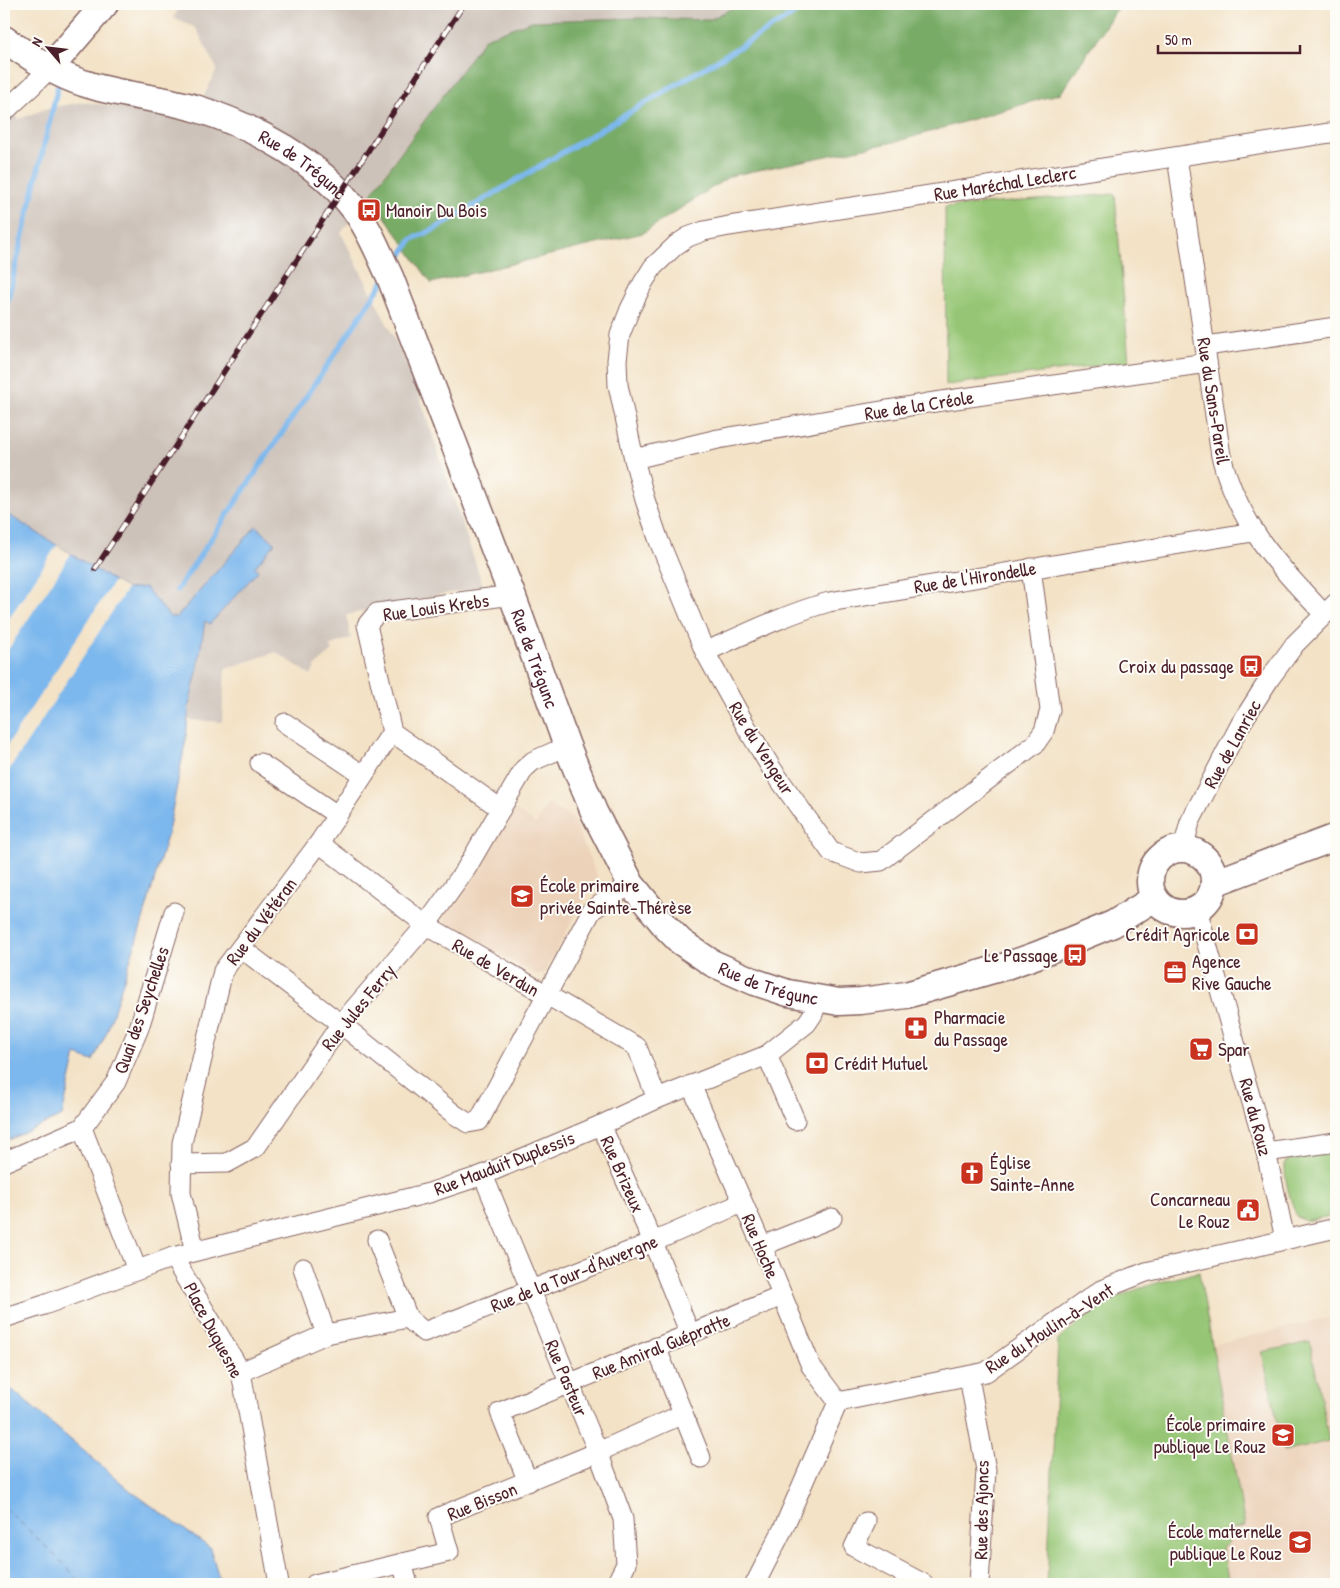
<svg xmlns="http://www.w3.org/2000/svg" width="1340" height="1588" font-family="'Patrick Hand',sans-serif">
<rect width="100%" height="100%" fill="#fdfcf7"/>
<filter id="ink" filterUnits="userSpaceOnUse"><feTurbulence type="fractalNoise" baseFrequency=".02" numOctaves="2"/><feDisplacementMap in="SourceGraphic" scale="10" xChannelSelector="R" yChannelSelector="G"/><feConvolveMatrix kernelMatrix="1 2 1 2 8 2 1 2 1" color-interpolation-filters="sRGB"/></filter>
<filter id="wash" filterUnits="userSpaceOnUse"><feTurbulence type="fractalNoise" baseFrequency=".0096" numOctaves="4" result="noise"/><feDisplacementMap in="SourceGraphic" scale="20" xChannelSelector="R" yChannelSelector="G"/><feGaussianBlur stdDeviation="1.12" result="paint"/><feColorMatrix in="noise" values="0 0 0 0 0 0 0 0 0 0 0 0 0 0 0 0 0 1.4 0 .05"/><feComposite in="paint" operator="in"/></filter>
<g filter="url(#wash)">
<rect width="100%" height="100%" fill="#f3e2c6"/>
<g fill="#ecd2b9">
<polygon points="548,804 573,819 597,876 544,973 536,975 446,924 443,916 475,873 511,807 536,824"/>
<polygon points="1336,1316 1336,1584 1229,1584 1222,1548 1226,1530 1245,1525 1212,1345"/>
</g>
<polygon fill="#cdc2b9" points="182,4 740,4 709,20 638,18 532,21 485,38 341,233 411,371 483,586 346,615 351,638 329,646 333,651 317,664 311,675 276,652 225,669 222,722 188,720 205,621 210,623 258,571 255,567 274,544 177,617 170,617 145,587 127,589 4,512 4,102 19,119 48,108 83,102 142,110 191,123 217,69 196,28 173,18"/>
<g fill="#96c675" stroke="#707250">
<polygon points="1115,194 1129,362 946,385 945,207"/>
<path d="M1336,1150v65l-30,6 -9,-4c-7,-18 -13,-36 -12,-55l14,-7z"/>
<path d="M1199,1272l46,254 -19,4 3,12 -7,6 7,36h-182l11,-244c19,-16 37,-31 60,-43 25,-12 54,-18 81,-25z"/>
<polygon points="1310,1342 1329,1441 1284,1452 1262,1352"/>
</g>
<polygon fill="#78ab66" stroke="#616548" points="740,4 1120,4 1061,93 899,141 730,176 643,233 431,283 370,195 485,38 532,21 638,18 709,20"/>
<g fill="#7bb7ed" stroke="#626b8c">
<polygon points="4,512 127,589 145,587 170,617 177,617 256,526 275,543 255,567 258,571 210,624 205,621 197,672 189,706 186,739 168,832 143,920 107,1032 93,1061 76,1055 62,1116 4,1142"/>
<polygon points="4,1383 131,1491 210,1548 221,1584 4,1584"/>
</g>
<g fill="#f3e2c6">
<polygon points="57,545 71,554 4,656 4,626"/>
<polygon points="114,581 127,589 4,778 4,750"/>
</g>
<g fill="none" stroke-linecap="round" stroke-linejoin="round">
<g stroke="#7bb7ed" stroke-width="5.5">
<polyline points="394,266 412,239 433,230 811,4"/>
<polyline points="4,315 59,82"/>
<polyline points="177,590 383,282"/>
</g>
<polyline stroke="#5b546f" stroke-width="1" stroke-dasharray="6 5" stroke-linecap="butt" points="4,1507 63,1563 82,1584"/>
</g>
</g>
<g filter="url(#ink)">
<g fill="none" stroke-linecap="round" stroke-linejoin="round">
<g stroke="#856361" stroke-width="21">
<g id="street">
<polyline points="4,112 32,86 49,69"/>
<path d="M1177,157l44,299c18,69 56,108 103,158"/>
<polyline points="1206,346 1336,327"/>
<polyline points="634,459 718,439 928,403 1207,363"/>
<polyline points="1031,568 1050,710 1044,731 1035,744 881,861 861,863 831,852 772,769 747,728 705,652 659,541 645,500 634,459 618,385 617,360 620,335 630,309 643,283 653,267 676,245 688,237 704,231 729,226 1336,132"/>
<path d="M705,652c40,-18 81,-38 124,-50l424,-70"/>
<polyline points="285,723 363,775"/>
<polyline points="260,763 337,815"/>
<polyline points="501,809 392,732 367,625 377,613 512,595"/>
<polyline points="319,843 426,925 637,1047 657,1099"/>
<polyline points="1183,849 1190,822 1240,725 1270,678 1295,644 1336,603"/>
<polyline points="1197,909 1266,1152 1285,1239"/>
<polyline points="241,948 341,1024 454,1114 468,1123 479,1121 592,910 631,884"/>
<polyline points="767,1055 795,1120"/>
<polyline points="691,1085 762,1246 811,1366 838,1402"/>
<polyline points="601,1125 653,1242 690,1334"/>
<polyline points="82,1128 116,1082 139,1028 174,912"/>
<polyline points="82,1128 137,1270"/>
<polyline points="1266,1152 1336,1142"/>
<polyline points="4,1162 82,1128"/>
<polyline points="181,1164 227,1163 256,1147 341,1024 426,925 466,869 524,769 533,761 567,746"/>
<polyline points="483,1175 598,1452 623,1519 626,1564 616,1584"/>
<polyline points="377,1240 408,1318 424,1332 653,1242 742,1203"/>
<polyline points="762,1246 832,1218"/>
<polyline points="195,1251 181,1193 182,1143 223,971 319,843 392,732"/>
<polyline points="173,1257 241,1372 279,1584"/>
<polyline points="303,1268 326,1334"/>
<polyline points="4,1318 44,1305 173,1257 429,1193 483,1175 601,1125 657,1099 767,1055 807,1023 813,1014 818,1000"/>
<polyline points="656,1347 701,1458"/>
<polyline points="241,1372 326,1334 408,1318"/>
<polyline points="969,1377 986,1470 979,1584"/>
<polyline points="838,1402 986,1372 1101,1290 1146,1272 1336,1228"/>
<polyline points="528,1482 500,1412 782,1296"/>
<polyline points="866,1522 854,1547 924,1584"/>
<polyline points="402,1563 408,1584"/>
<polyline points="315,1584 449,1552 439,1517 598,1452 683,1414"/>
<polyline points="755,1584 784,1527 838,1402"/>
</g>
</g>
<g stroke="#856361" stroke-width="29">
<g id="secondary">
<path id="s1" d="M4,39c25,17 50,35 79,44 37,13 77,14 115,26 57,18 120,52 157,101 15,20 24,44 35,67l122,318 55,151 27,66 37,72 36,44 14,14 31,21 43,19 33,11 51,9 22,-1 45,-6 97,-28 34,-12 76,-31 42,-26"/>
<polyline points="49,69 105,4"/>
<circle cx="1182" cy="881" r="32"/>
<polyline points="1214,883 1336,837"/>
</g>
</g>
<use href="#street" stroke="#fff" stroke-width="19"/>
<use href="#secondary" stroke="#fff" stroke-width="26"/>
<g stroke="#4a1f2b" stroke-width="5.5">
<polyline id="rail" points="95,569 464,4"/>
</g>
<use href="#rail" stroke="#fdfcf7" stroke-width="4" stroke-dasharray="11" stroke-linecap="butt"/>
</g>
</g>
<defs>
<g id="bus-square" transform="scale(1.25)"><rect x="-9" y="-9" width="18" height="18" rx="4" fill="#c8321e" stroke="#fdfcf7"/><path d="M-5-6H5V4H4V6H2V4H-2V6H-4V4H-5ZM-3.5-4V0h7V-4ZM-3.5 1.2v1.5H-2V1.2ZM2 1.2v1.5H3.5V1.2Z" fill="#fff"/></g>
<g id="school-square" transform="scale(1.25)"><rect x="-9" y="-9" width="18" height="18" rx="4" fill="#c8321e" stroke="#fdfcf7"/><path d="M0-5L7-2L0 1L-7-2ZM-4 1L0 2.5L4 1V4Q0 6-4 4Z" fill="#fff"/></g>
<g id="bank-square" transform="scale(1.25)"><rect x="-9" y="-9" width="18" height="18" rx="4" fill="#c8321e" stroke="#fdfcf7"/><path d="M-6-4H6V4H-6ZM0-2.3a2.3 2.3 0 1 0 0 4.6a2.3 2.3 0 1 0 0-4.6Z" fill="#fff"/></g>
<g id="office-square" transform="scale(1.25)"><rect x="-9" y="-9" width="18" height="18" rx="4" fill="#c8321e" stroke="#fdfcf7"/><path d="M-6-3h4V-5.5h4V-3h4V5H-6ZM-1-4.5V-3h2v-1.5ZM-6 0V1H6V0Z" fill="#fff"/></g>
<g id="pharmacy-square" transform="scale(1.25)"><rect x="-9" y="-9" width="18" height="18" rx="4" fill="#c8321e" stroke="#fdfcf7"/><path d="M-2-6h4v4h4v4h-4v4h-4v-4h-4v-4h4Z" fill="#fff"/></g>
<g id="supermarket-square" transform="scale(1.25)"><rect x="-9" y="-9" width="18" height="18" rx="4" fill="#c8321e" stroke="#fdfcf7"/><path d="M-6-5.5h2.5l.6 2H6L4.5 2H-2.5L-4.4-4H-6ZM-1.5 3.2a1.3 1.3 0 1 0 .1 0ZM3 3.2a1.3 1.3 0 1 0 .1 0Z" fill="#fff"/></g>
<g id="church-square" transform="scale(1.25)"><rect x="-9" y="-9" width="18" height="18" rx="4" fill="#c8321e" stroke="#fdfcf7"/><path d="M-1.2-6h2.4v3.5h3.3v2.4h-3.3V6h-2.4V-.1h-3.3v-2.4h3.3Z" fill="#fff"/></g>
<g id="civic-square" transform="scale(1.25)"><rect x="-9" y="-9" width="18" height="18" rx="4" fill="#c8321e" stroke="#fdfcf7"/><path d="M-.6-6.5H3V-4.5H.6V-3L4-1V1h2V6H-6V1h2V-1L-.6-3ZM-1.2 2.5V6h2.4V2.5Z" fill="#fff"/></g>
</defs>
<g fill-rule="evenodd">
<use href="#bus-square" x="369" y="210"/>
<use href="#bus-square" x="1251" y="666"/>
<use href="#school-square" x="522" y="896"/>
<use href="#bank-square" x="1247" y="934"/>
<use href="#bus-square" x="1075" y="955"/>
<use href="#office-square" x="1175" y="972"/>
<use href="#pharmacy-square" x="916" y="1028"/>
<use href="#supermarket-square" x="1201" y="1049"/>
<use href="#bank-square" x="817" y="1063"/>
<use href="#church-square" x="972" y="1173"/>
<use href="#civic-square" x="1248" y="1210"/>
<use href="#school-square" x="1283" y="1435"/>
<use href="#school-square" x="1300" y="1542"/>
</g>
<g text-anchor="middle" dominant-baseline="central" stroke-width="4" stroke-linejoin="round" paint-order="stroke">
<g font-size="19" fill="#4a1f2b" stroke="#fdfcf7">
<text stroke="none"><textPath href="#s1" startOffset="328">Rue de Trégunc</textPath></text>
<text transform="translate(1005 183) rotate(-9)">Rue Maréchal Leclerc</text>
<text transform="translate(1214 401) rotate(81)">Rue du Sans-Pareil</text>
<text transform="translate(919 405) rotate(-9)">Rue de la Créole</text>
<text transform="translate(975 577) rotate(-9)">Rue de l'Hirondelle</text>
<text transform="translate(436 607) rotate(-8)">Rue Louis Krebs</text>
<text stroke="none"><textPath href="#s1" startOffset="882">Rue de Trégunc</textPath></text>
<text transform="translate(1232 744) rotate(-61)">Rue de Lanriec</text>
<text transform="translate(762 748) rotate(58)">Rue du Vengeur</text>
<text transform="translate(261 921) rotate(-53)">Rue du Vétéran</text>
<text transform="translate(496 967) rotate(30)">Rue de Verdun</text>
<text stroke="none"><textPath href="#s1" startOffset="1302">Rue de Trégunc</textPath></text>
<text transform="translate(358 1007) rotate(-51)">Rue Jules Ferry</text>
<text transform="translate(141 1010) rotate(-71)">Quai des Seychelles</text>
<text transform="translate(1256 1117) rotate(75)">Rue du Rouz</text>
<text transform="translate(504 1163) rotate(-21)">Rue Mauduit Duplessis</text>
<text transform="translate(623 1174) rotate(66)">Rue Brizeux</text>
<text transform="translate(761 1246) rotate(67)">Rue Hoche</text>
<text transform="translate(574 1273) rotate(-22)">Rue de la Tour-d'Auvergne</text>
<text transform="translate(1049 1328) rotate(-33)">Rue du Moulin-à-Vent</text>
<text transform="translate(214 1330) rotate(62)">Place Duquesne</text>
<text transform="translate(661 1346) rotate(-22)">Rue Amiral Guépratte</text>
<text transform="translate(567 1378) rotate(67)">Rue Pasteur</text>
<text transform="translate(482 1501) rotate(-22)">Rue Bisson</text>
<text transform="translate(981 1510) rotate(-89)">Rue des Ajoncs</text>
</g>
<g font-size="19" fill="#4a1f2b" stroke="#fdfcf7" text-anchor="start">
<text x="386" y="210">Manoir Du Bois</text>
<text x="1234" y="666" text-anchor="end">Croix du passage</text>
<text x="540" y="885">École primaire<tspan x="540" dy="22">privée Sainte-Thérèse</tspan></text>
<text x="1230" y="934" text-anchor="end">Crédit Agricole</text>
<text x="1058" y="955" text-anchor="end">Le Passage</text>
<text x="1192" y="961">Agence<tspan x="1192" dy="22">Rive Gauche</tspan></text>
<text x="934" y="1017">Pharmacie<tspan x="934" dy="22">du Passage</tspan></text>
<text x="1218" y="1049">Spar</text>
<text x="834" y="1063">Crédit Mutuel</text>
<text x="990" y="1162">Église<tspan x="990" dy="22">Sainte-Anne</tspan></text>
<text x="1230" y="1199" text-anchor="end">Concarneau<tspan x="1230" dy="22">Le Rouz</tspan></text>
<text x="1266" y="1424" text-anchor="end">École primaire<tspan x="1266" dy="22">publique Le Rouz</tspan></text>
<text x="1282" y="1531" text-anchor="end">École maternelle<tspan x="1282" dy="22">publique Le Rouz</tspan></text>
</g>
</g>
<rect width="1340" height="1588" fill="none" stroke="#fdfcf7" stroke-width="20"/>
<g transform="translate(48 48) rotate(298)" stroke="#fdfcf7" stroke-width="4" paint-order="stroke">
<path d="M0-4L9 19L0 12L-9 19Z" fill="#4a1f2b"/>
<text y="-8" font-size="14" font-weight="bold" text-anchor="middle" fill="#4a1f2b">N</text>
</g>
<path d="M1158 45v8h142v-8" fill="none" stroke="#4a1f2b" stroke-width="2.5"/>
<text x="1165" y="45" font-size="15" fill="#4a1f2b" stroke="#fdfcf7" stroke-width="4" paint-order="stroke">50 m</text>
</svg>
